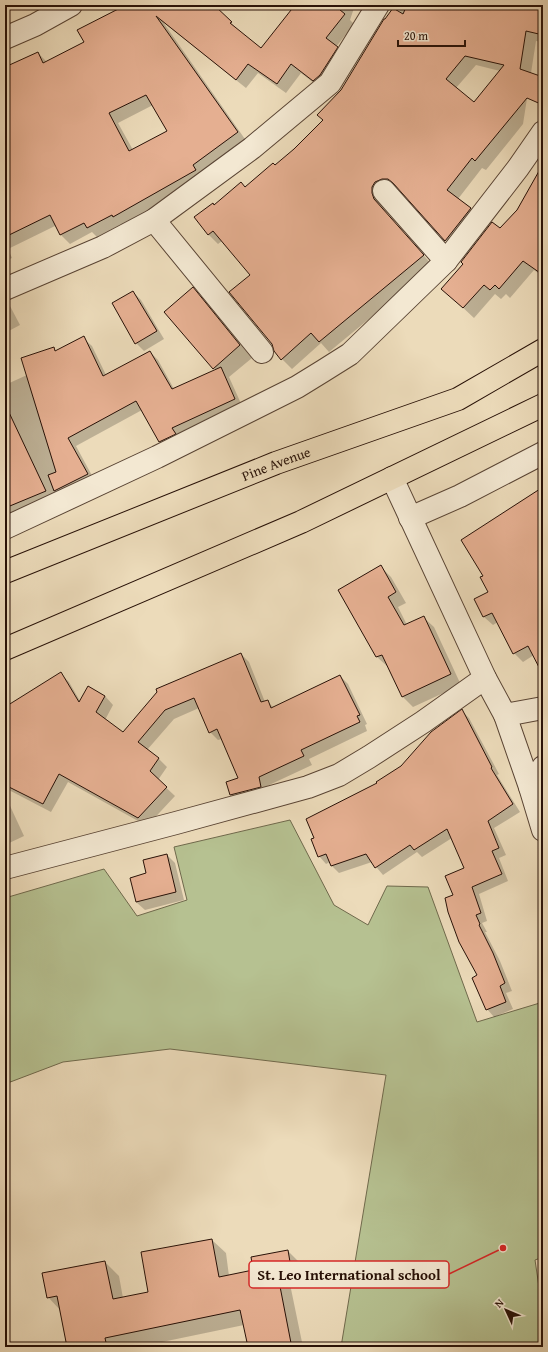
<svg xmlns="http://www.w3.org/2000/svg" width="548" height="1352" font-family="'Gentium Book Plus',serif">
<rect width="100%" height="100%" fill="#ecdbba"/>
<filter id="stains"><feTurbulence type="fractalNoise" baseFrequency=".005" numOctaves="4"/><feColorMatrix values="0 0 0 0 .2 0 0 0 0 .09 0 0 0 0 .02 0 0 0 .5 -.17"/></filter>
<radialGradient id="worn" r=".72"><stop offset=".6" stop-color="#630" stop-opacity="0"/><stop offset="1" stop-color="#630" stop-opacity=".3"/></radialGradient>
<polygon fill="#b6c191" stroke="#6f694c" points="290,820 334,905 368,925 387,886 428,887 477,1022 543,1002 543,1257 535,1260 543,1314 543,1347 341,1347 386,1075 170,1049 63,1062 5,1084 5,898 104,869 137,916 187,900 174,847"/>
<g fill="#0003" fill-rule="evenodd">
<path d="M117,5h96l27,27 21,17 33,-41 -3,-3h64l-5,15 4,4 -18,23 10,10 -23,33 -22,-17 -15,20 -28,-20 -12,15 -83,-66 84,120 -42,37 -82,47 -2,-2 -24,13 -5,-5 -22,12 -9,-9 -6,-9 -47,23 4,9 -7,3v-193l33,-15 9,9 38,-19 33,-33 -3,-3zM153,105l15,27 -35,18 -15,-27z"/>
<path d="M402,5h141v37l-7,-1 -13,83 -37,46 -4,-2 -24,31 13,9 10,10 -25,33 -54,-60 -3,-2 -7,-1 -11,16 3,6 49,56 -104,86 -8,-9 -29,26 -10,-10 -30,-84 -30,-34 -4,3 -10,-10 7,-28 30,-18 30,-22 20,-16 29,-30 17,-30 58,-77zM476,65l24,6 -26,33 -18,-16z"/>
<polygon points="543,165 543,277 534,270 510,298 506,294 501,299 495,294 474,318 443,289 517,210"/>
<polygon points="193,289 205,300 252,358 229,377 243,408 169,450 160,441 142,410 76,446 96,483 5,528 5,385 27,375 53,348 56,351 83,338 92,346 106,375 150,352 158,360 174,389 216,370 166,312"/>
<polygon points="133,292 141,300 164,339 144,351 136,343"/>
<polygon points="5,302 10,306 20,325 5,333"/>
<polygon points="543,488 543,672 534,655 523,662 514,653 498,622 493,625 484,617 490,592 484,576"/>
<polygon points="381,567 391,577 406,603 398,607 407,625 423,617 434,627 461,685 413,707 403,697 389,667 388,667 377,657 339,591"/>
<polygon points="241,654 249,662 265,702 267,701 273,707 340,676 348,684 367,724 365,725 367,731 309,759 312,765 267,786 269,795 239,803 231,795 228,782 239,779 222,739 218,740 210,732 199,708 174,719 147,750 159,759 167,767 158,780 175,796 147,826 68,782 51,812 5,788 5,708 61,674 69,682 80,701 88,687 105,696 113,705 105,720 123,733"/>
<polygon points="462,711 469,718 499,774 497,775 520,812 494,828 506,855 499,858 508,881 479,894 487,921 482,923 487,932 485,932 500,961 512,991 506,993 513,1009 494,1017 487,1009 479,976 454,896 466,868 452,838 422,857 417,852 383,875 372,862 339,873 332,866 330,862 326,864 319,856 378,784 402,767"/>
<polygon points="5,795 24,836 5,845"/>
<polygon points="167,855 175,863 184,900 145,910 136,902 131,878 147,874"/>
<polygon points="212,1240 226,1253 229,1276 254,1271 288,1251 302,1265 304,1282 290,1284 303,1347 249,1347 244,1325 138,1347 68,1347 61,1311 48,1297 105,1262 119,1276 123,1298 150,1292"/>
</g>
<g fill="#e5af91" stroke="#281107" fill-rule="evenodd">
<path d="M126,5h88l18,17 -2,1 31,25 34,-43h39l11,9 -19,24 12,9 -18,28 -7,6 -22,-17 -14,20 -29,-20 -12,16 -80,-64 82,116 -45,33 3,5 -83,47 -1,-2 -25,13 -3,-5 -24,12 -10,-20 -45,22v-170l33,-15 5,11 41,-21 -7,-12zM146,95l21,36 -38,20 -20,-38z"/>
<path d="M407,5h136v30l-17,-4 -6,38 23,8v28l-16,-7 -52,63 -3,-3 -25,32 24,18 -26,33 -52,-58 -5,-4h-6l-7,3 -3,5v6l2,6 50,56 -105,87 -8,-9 -30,27 -7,-9 -2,-7 -43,-52 21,-17 -37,-44 -5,4 -14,-18 19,-14 1,2 27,-23 4,5 28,-24 2,2 19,-16 29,-29 -6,-5 24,-25 43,-71h1l8,-11 10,6zM465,56l39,9 -30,37 -28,-23z"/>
<polygon points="543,164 543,275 523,261 499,289 495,285 490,290 484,285 463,308 441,289 463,264 461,262 492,222 500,228 517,210"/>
<polygon points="193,287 240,345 213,369 164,312"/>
<polygon points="133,291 157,331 135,344 112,303"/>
<polygon points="84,336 103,376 150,351 172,389 221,367 235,399 172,428 176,434 159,442 136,401 68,438 88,474 54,491 48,475 56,472 21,358 54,347 55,351"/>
<polygon points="5,404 46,491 5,508"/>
<polygon points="543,487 543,675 528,646 513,654 492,613 483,617 474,599 488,592 480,577 483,576 461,540"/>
<polygon points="381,565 396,592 388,597 404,625 424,616 451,674 402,697 382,655 376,657 338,590"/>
<polygon points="241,653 261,702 268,700 271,708 340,675 360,715 357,716 360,722 301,750 304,756 259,777 261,787 230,795 226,782 238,778 217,729 209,733 194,698 165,710 138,742 159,758 150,771 167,787 138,818 59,774 43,804 5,785 5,707 61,672 79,702 88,686 105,696 96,712 123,732 157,692 156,689"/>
<polygon points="462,709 492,767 491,768 513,804 488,821 499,848 492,851 502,874 472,887 481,913 476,915 480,924 479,925 493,953 505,983 500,986 506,1002 486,1010 472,978 477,975 459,942 448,912 445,898 453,895 445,876 464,868 447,829 414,850 410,845 375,868 366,854 331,866 326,854 318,857 311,839 314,838 306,819 377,783 376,782 401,766 431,732"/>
<polygon points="167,854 176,892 136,902 130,878 146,873 143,860"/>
<polygon points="212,1239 219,1277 253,1270 251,1257 288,1250 291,1268 277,1271 291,1343 289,1343 290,1347 248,1347 240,1310 105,1338 107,1347 67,1347 57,1296 47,1298 42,1273 105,1261 113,1299 148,1292 141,1252"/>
</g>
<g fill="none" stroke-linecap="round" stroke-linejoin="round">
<g stroke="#594434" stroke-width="24">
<g id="minor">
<polyline points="5,38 35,25 71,5"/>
<polyline points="384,191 446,261"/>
<polyline points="154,220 262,352"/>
<polyline points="5,289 103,247 154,220 252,148 330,83 378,5"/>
<polyline points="392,478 485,678 505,715 530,787 543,830"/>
<polyline points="410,518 460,496 543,453"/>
<polyline points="5,528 157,457 297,387 323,371 350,354 446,261 518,168 543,132"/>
<polyline points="505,715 543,708"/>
<polyline points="530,787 543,767"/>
<polyline points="5,868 176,823 308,787 339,775 369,757 423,722 485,678"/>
</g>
</g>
<g stroke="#281107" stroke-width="24">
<g id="major">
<path id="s1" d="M5,572l271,-109 182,-64 85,-49"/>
<polyline points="5,649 301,522 543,405"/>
</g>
</g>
<use href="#minor" stroke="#f3e8d2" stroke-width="22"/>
<use href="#major" stroke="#ecdbba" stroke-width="22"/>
</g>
<g text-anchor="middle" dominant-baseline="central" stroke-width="3" stroke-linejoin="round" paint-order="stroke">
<g font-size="14" fill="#281107" stroke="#f3e8d2">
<text stroke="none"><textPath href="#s1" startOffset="292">Pine Avenue</textPath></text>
</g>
</g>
<path fill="none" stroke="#d62828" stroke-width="1.5" d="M503 1248L449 1274"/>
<circle fill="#d62828" stroke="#f3e8d2" stroke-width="1.5" cx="503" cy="1248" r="4"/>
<rect fill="#f3e8d2" stroke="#d62828" stroke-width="1.5" x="249" y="1261" width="200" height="27" rx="4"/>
<g font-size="15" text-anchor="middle" font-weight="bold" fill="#281107">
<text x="349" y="1280">St. Leo International school</text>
</g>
<rect width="548" height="1352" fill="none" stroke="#ecdbba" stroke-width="20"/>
<rect x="6" y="6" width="536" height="1340" fill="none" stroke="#281107" stroke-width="2"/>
<rect x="10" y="10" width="528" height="1332" fill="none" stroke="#281107"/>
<g transform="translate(506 1310) rotate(314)" stroke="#f3e8d2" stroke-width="3" paint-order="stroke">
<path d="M0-3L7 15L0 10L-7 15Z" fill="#281107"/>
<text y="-6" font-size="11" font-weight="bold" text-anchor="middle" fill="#281107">N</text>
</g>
<path d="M398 40v6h67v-6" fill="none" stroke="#281107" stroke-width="2"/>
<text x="404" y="40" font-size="12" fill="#281107" stroke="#f3e8d2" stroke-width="3" paint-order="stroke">20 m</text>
<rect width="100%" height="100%" filter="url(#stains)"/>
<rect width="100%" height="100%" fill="url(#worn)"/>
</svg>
